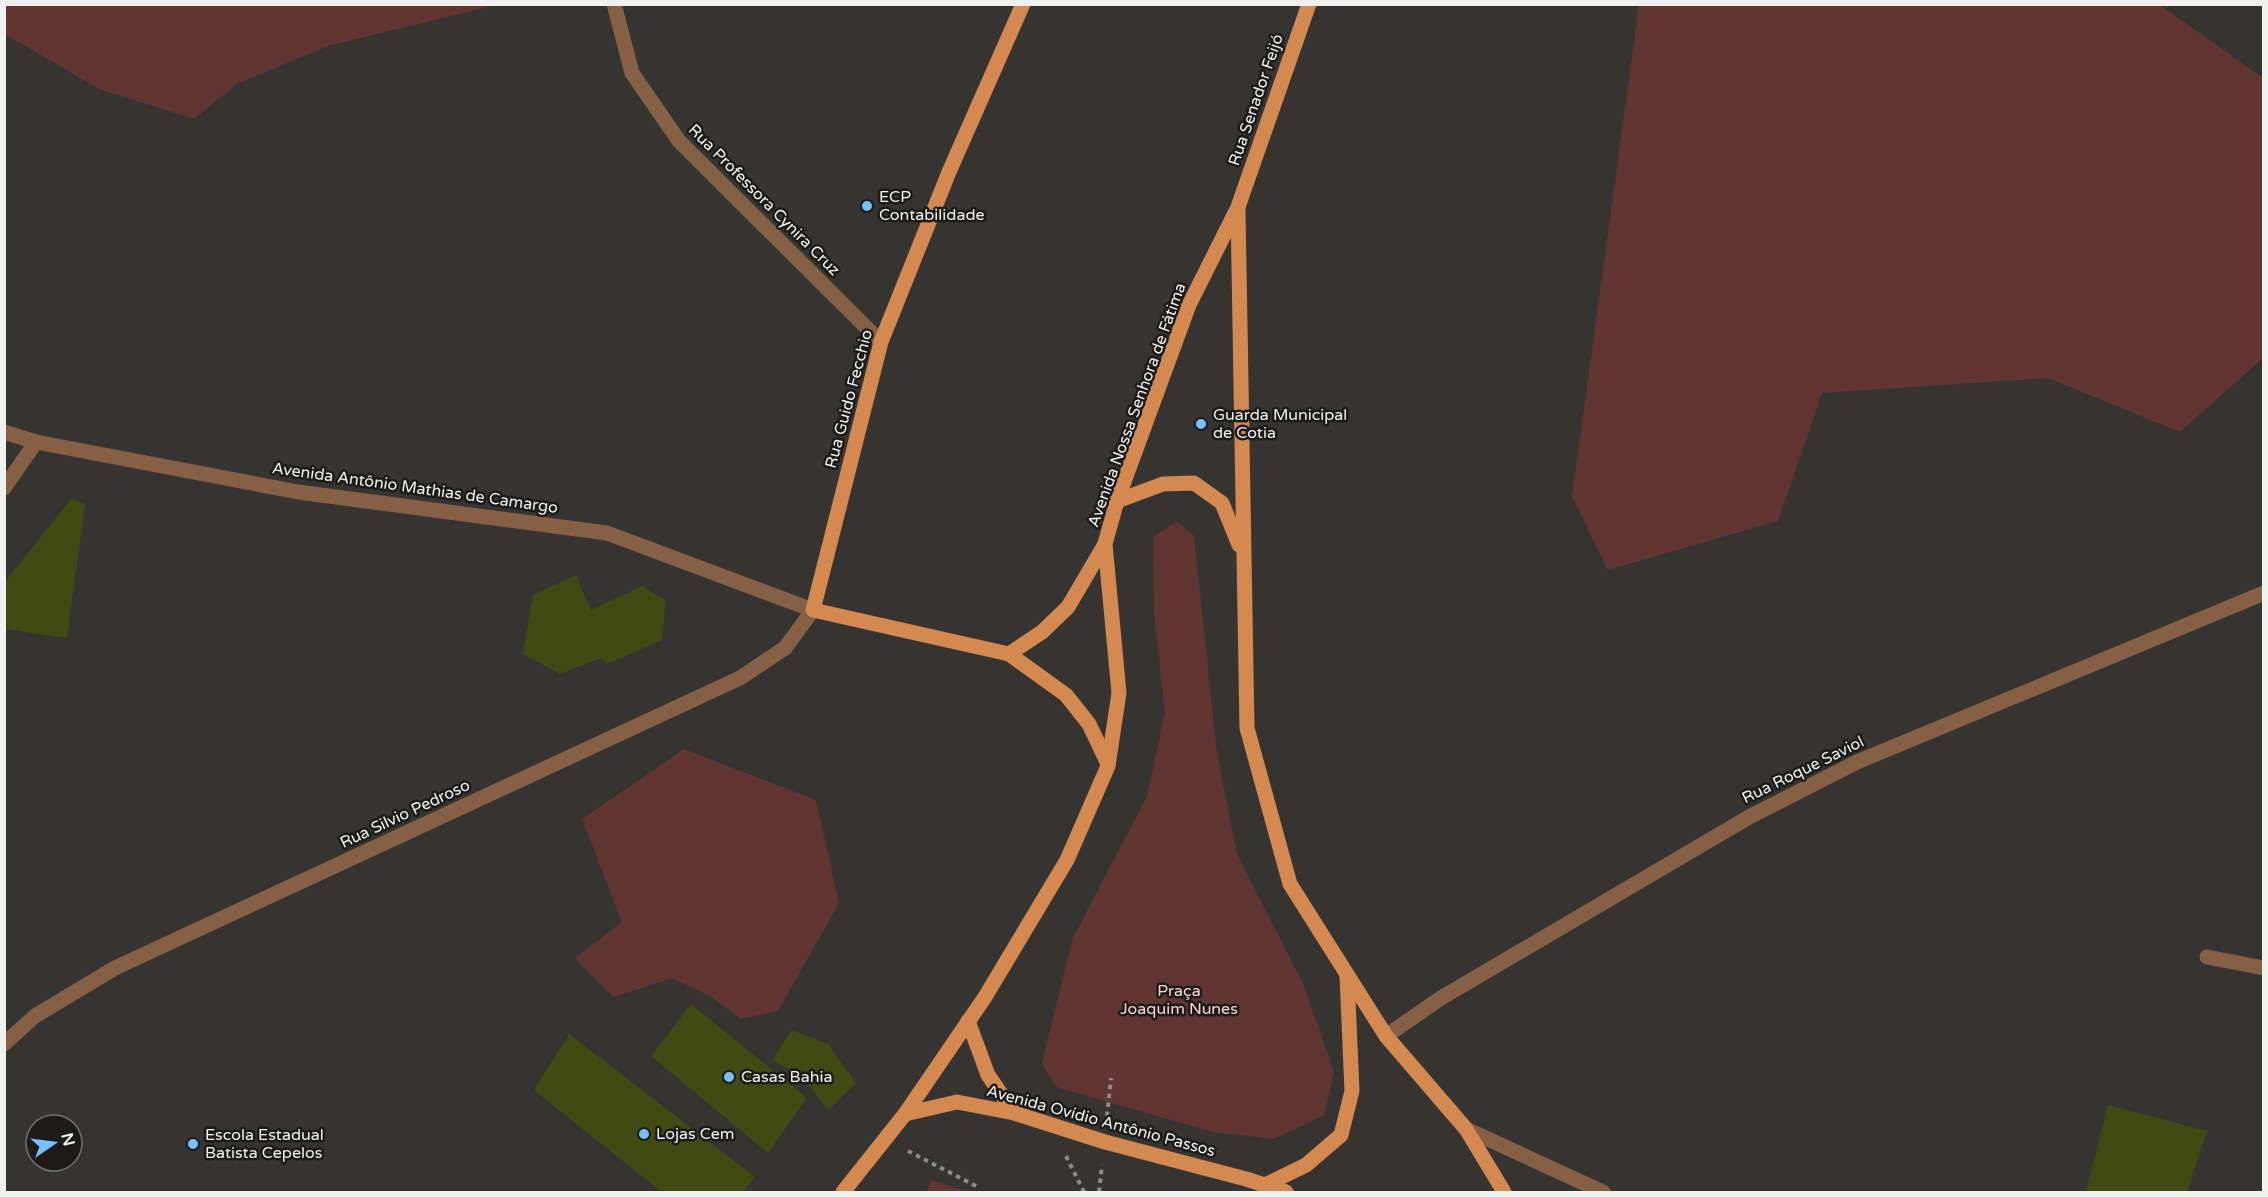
<svg xmlns="http://www.w3.org/2000/svg" width="2268" height="1197" font-family="'Varela Round',sans-serif">
<rect width="100%" height="100%" fill="#353431"/>
<g fill="#613531">
<polygon points="5,4 496,4 496,5 328,46 237,84 194,119 99,89 5,34"/>
<polygon points="1639,5 2160,5 2263,78 2263,358 2180,432 2048,378 1822,393 1778,521 1608,570 1572,496"/>
<polygon points="1177,522 1194,536 1217,753 1237,854 1303,983 1334,1072 1324,1115 1274,1139 1213,1132 1056,1087 1042,1063 1073,938 1147,796 1165,713 1154,613 1153,537"/>
<polygon points="684,749 816,800 839,903 778,1011 741,1019 710,996 672,978 614,997 575,958 622,922 582,819"/>
<polygon points="931,1180 969,1192 927,1192"/>
</g>
<g fill="#414a12">
<polygon points="71,499 85,504 67,638 4,629 4,583"/>
<polygon points="576,575 591,610 642,586 666,601 662,640 607,664 601,658 560,674 523,654 533,595"/>
<polygon points="691,1004 807,1098 768,1153 651,1056"/>
<polygon points="792,1030 828,1044 856,1083 828,1110 802,1076 772,1060"/>
<polygon points="569,1034 755,1177 743,1192 662,1192 534,1090"/>
<polygon points="2108,1105 2207,1131 2187,1192 2086,1192"/>
</g>
<g fill="none" stroke-linecap="round" stroke-linejoin="round">
<g stroke="#8c8c89" stroke-width="4" stroke-dasharray="4.5 4.5" stroke-linecap="butt">
<polyline points="1107,1116 1111,1078"/>
<polyline points="908,1151 978,1187"/>
<polyline points="1066,1156 1084,1192"/>
<polyline points="1099,1192 1102,1165"/>
</g>
<g stroke="#856045" stroke-width="15">
<polyline points="614,4 632,73 679,141 881,342"/>
<polyline points="4,432 36,442 298,492 607,533 813,610 785,648 740,678 115,968 35,1016 4,1044"/>
<polyline points="4,488 36,442"/>
<polyline points="2207,957 2264,968"/>
<polyline points="1386,1036 1441,998 1749,817 1857,762 2264,593"/>
<polyline points="1466,1129 1603,1192"/>
</g>
<g stroke="#d48950" stroke-width="15">
<polyline points="1023,4 949,172 881,342 813,610 1009,654 1066,695 1089,724 1108,764"/>
<polyline points="1238,210 1247,728 1290,884 1386,1036 1466,1129 1504,1192"/>
<polyline points="1117,501 1163,484 1194,483 1222,503 1239,545"/>
<polyline points="1009,654 1042,632 1068,607 1105,544"/>
<polyline points="968,1021 988,1075 1014,1113"/>
<polyline points="905,1114 957,1102 1014,1113 1105,1142 1246,1179 1286,1192"/>
<polyline points="1265,1185 1306,1165 1341,1135 1352,1091 1347,976"/>
<polyline points="843,1192 905,1114 985,997 1067,860 1108,766 1119,693 1105,544 1117,501 1189,305 1238,207 1309,4"/>
</g>
</g>
<g fill="#73c1f6" stroke="#1c1b1a" stroke-width="2">
<circle cx="867" cy="206" r="6"/>
<circle cx="1201" cy="424" r="6"/>
<circle cx="729" cy="1077" r="6"/>
<circle cx="644" cy="1134" r="6"/>
<circle cx="193" cy="1144" r="6"/>
</g>
<g text-anchor="middle" dominant-baseline="central" stroke-width="5" stroke-linejoin="round" paint-order="stroke">
<g font-size="16" fill="#f1f1ef" stroke="#1c1b1a">
<text transform="translate(1256 100) rotate(-71)">Rua Senador Feijó</text>
<text transform="translate(764 200) rotate(45)">Rua Professora Cynira Cruz</text>
<text transform="translate(849 399) rotate(-75)">Rua Guido Fecchio</text>
<text transform="translate(1137 405) rotate(-70)">Avenida Nossa Senhora de Fátima</text>
<text transform="translate(415 488) rotate(8)">Avenida Antônio Mathias de Camargo</text>
<text transform="translate(1803 770) rotate(-26)">Rua Roque Saviol</text>
<text transform="translate(405 814) rotate(-25)">Rua Silvio Pedroso</text>
<text transform="translate(1101 1121) rotate(15)">Avenida Ovídio Antônio Passos</text>
</g>
<g font-size="16" fill="#f1f1ef" stroke="#1c1b1a" text-anchor="start">
<text x="879" y="197">ECP<tspan x="879" dy="18">Contabilidade</tspan></text>
<text x="1213" y="415">Guarda Municipal<tspan x="1213" dy="18">de Cotia</tspan></text>
<text x="741" y="1077">Casas Bahia</text>
<text x="656" y="1134">Lojas Cem</text>
<text x="205" y="1135">Escola Estadual<tspan x="205" dy="18">Batista Cepelos</tspan></text>
</g>
<g font-size="16" fill="#fbd5d1" stroke="#1c1b1a">
<text x="1179" y="991">Praça<tspan x="1179" dy="18">Joaquim Nunes</tspan></text>
</g>
</g>
<rect width="2268" height="1197" fill="none" stroke="#f1f1ef" stroke-width="12"/>
<g transform="translate(54 1143) rotate(76)"><circle r="28" fill="#1c1b1a" stroke="#71716f" stroke-width="1.5"/>
<path d="M0-4.5L10 22L0 15L-10 22Z" fill="#73c1f6"/>
<text y="-9" font-size="16" font-weight="bold" text-anchor="middle" fill="#f1f1ef">N</text>
</g>
</svg>
